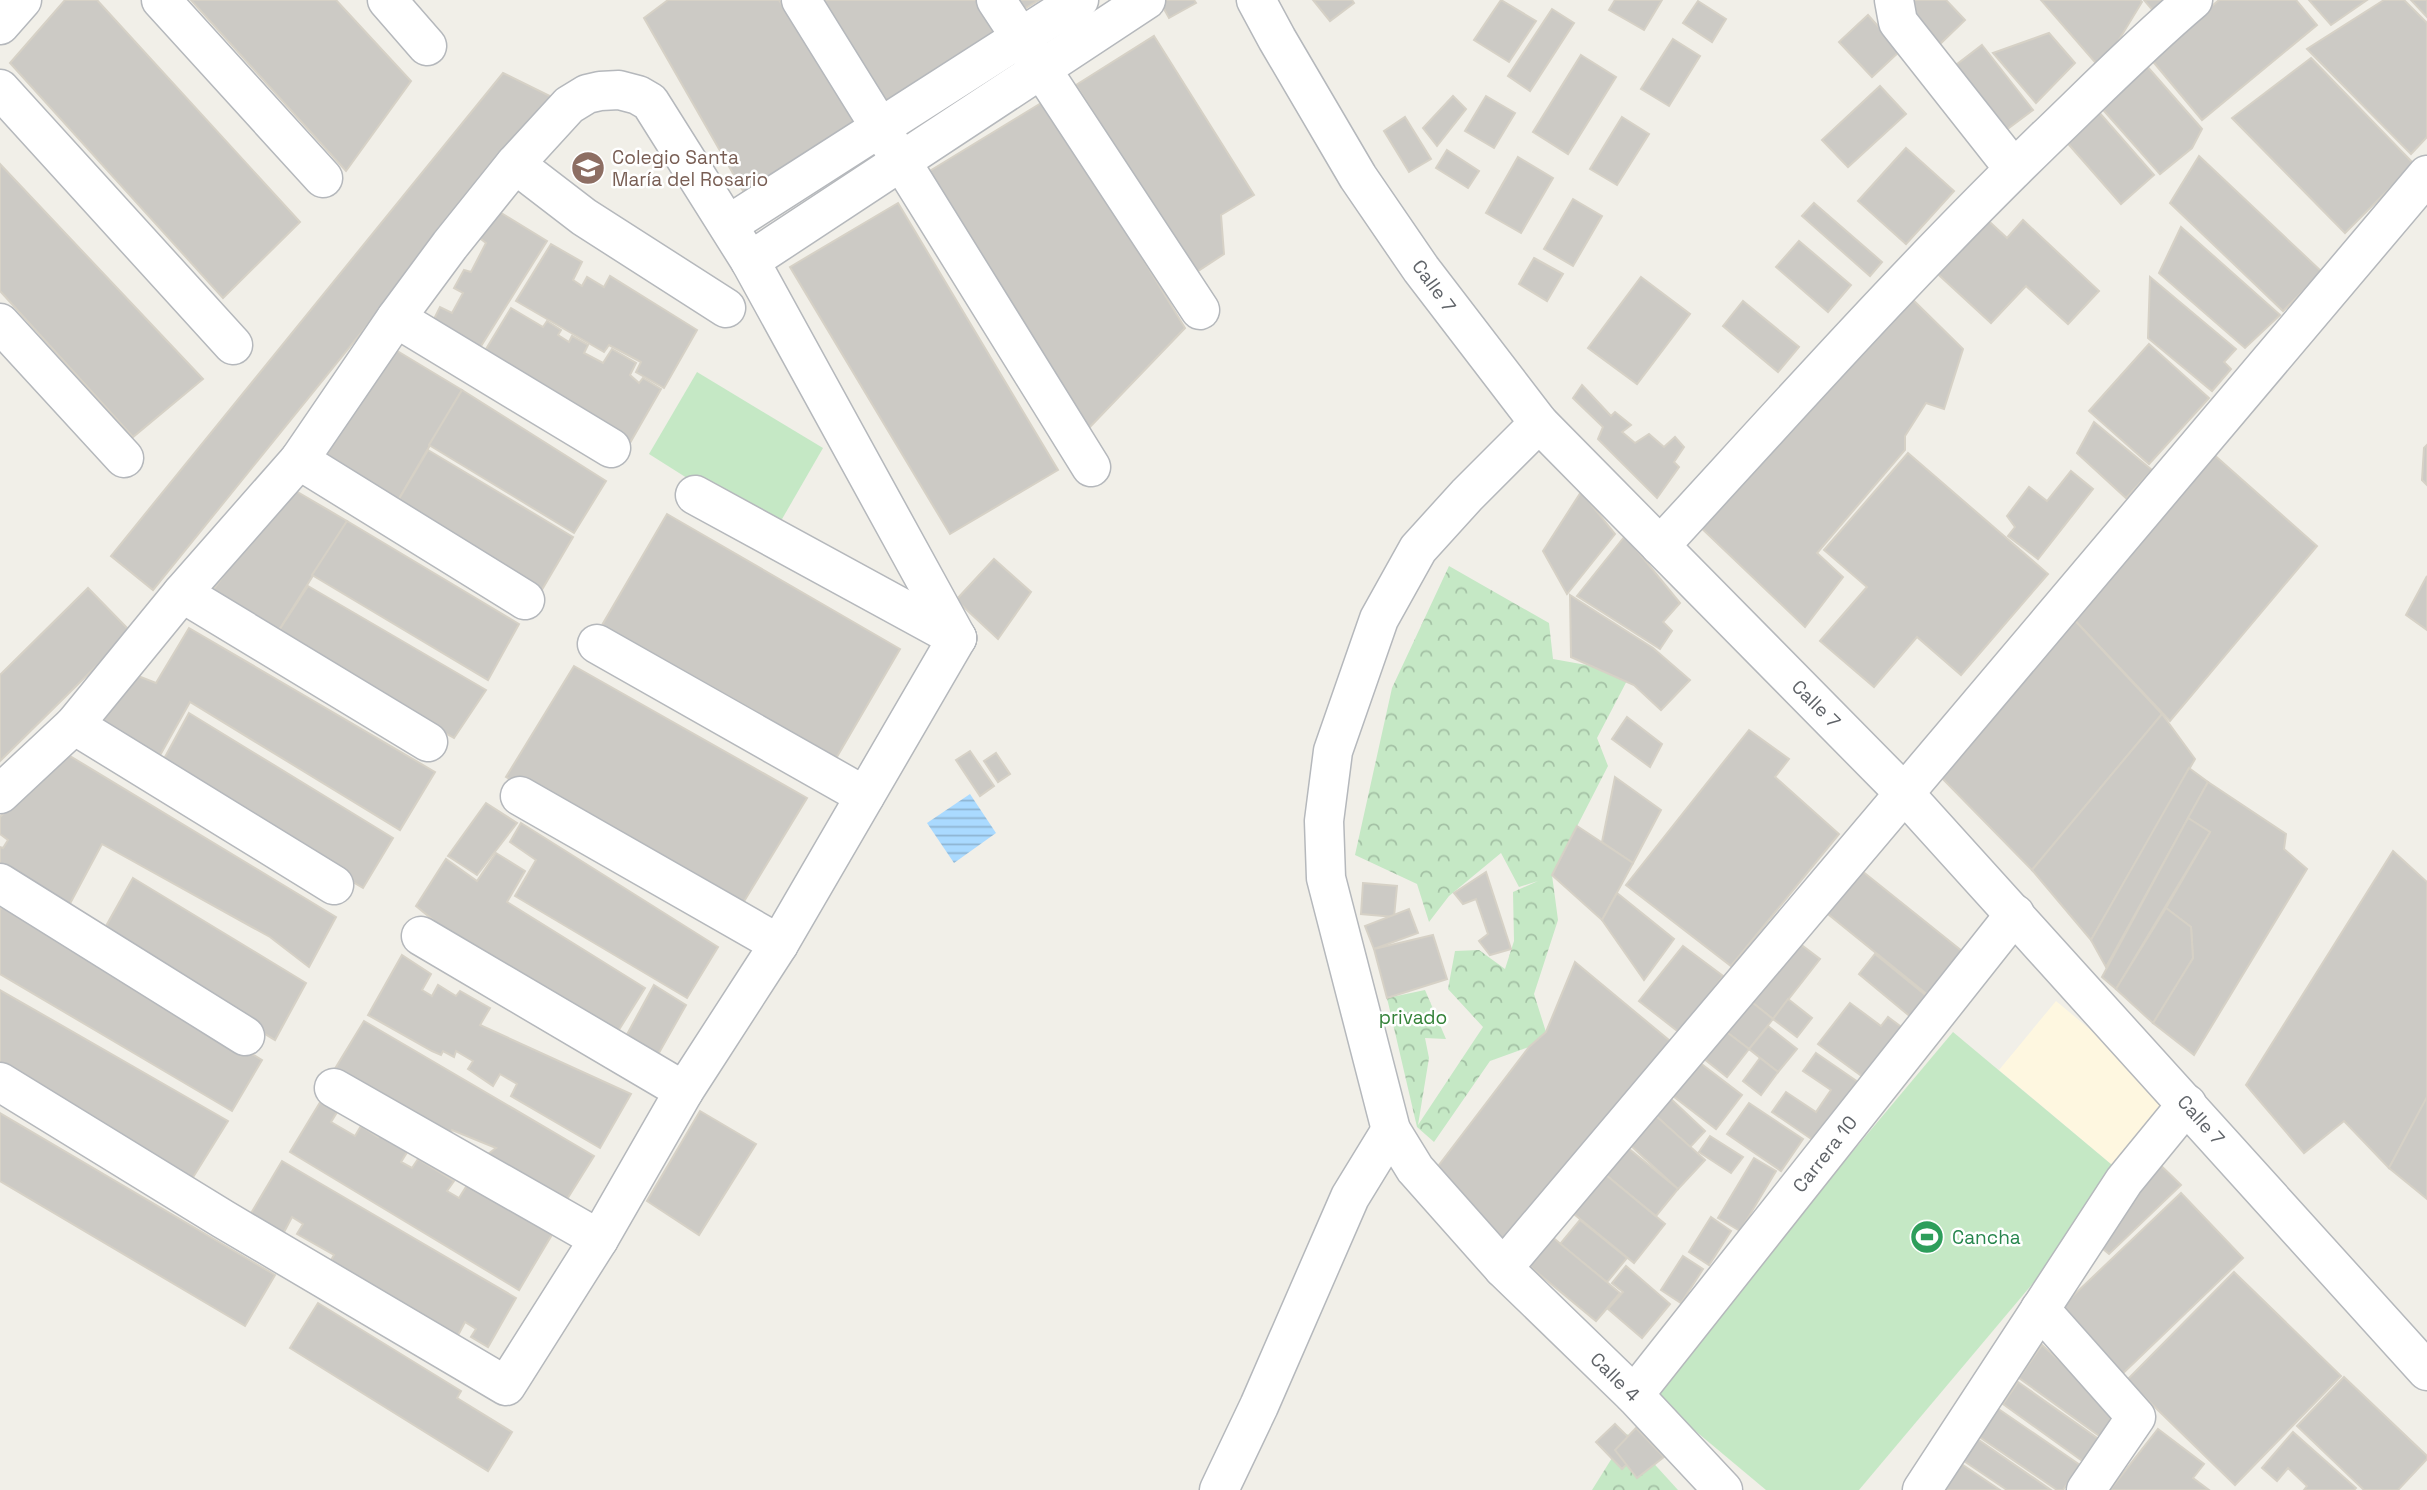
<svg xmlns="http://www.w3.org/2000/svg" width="2427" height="1490" font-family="'Space Grotesk',sans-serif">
<defs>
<pattern id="park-crowns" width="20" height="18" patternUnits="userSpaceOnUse" patternTransform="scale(1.75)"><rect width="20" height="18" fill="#c5e8c5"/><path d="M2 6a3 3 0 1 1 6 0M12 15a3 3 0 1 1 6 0" fill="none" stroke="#a3c0a4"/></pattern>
<pattern id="water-rules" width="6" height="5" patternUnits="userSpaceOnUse" patternTransform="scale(1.75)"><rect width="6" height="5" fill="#aadaff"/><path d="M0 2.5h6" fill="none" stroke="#8eb4d2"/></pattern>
</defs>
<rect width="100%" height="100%" fill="#f1efe8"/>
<polygon fill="#fef7e0" points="2056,1001 2182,1106 2124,1175 1999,1070"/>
<g fill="url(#park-crowns)">
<polygon points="1449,566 1549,623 1553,659 1631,673 1597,738 1608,766 1552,875 1558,920 1534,994 1546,1032 1529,1047 1490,1061 1434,1142 1417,1127 1387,998 1425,990 1446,1039 1425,1038 1429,1058 1418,1125 1483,1027 1448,989 1455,951 1479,950 1505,969 1514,941 1513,892 1538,881 1519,887 1501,853 1449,896 1429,922 1417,884 1355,855 1392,688"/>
<polygon points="1627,1434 1678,1490 1592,1490"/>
</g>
<g fill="#c5e8c5">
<polygon points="697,372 823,448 774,533 649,454"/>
<polygon points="1953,1032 2124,1175 1859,1490 1766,1490 1650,1393"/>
</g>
<polygon fill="url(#water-rules)" points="970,794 996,833 954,863 927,823"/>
<g fill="#cccac5" stroke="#d6d1c6" stroke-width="2">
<polygon points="65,0 97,0 300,222 223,298 10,63"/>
<polygon points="191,0 336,0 411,81 346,171"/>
<polygon points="668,0 779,0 855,123 746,196 644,18"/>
<polygon points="817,0 985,0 1007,35 887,110"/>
<polygon points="1019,0 1039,0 1024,9"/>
<polygon points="1159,0 1194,0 1196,3 1169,18"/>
<polygon points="1313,0 1352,0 1354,3 1330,21"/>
<polygon points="1501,0 1536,21 1509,62 1474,40"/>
<polygon points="1615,0 1662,0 1644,30 1609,10"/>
<polygon points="1912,0 1946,0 1965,20 1938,46 1903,9"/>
<polygon points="2041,0 2140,0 2142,2 2101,69"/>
<polygon points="2144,0 2170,0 2155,13"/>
<polygon points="2219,0 2296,0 2317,25 2202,120 2150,58"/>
<polygon points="2309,0 2367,0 2331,25"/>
<polygon points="2384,0 2404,0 2427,23 2427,137 2411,154 2307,49"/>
<polygon points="2411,0 2427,0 2427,17"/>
<polygon points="1698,1 1726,19 1712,42 1683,23"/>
<polygon points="1552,9 1574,23 1530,91 1508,76"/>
<polygon points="1868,15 1900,51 1872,77 1839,42"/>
<polygon points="2049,33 2075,63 2036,103 1993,53"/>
<polygon points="1154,36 1254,195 1221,215 1224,254 1195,273 1076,85"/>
<polygon points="1673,39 1700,56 1669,106 1641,89"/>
<polygon points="1982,45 2033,110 2002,133 1952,68"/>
<polygon points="1581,55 1616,77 1568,154 1533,132"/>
<polygon points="2311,58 2414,164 2345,233 2232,118"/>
<polygon points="2145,64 2202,129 2192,148 2160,174 2098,104"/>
<polygon points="503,73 552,97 153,590 111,556"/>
<polygon points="1880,86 1906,114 1848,167 1822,140"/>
<polygon points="1453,96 1466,109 1437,146 1423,128"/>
<polygon points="1486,96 1515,113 1494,148 1465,131"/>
<polygon points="1046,100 1185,328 1086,431 928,172"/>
<polygon points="2097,110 2154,175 2121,204 2064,139"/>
<polygon points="1405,117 1431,159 1409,172 1384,131"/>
<polygon points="1622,117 1649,134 1617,185 1590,169"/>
<polygon points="1906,148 1954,191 1906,244 1858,201"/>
<polygon points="1447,150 1479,171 1468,188 1436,168"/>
<polygon points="2199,156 2322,272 2283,311 2170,203"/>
<polygon points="1518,157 1553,178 1521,233 1486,213"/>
<polygon points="0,164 203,379 133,437 0,291"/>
<polygon points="1573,199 1602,216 1573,266 1544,249"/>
<polygon points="898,203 1058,470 950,534 790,267"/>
<polygon points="1814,203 1882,262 1870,276 1802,216"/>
<polygon points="498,211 547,241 476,354 431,325 440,307 452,313 463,293 454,288 464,270 471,272 486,243 477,236"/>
<polygon points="1980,213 2007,238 2023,220 2099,291 2068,324 2026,286 1991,323 1929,266"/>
<polygon points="2181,227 2280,315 2245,348 2159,273"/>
<polygon points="1799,241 1851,285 1828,312 1776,267"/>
<polygon points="551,244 582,262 573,280 582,286 587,277 604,287 610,276 697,330 664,388 636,372 641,362 609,345 604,352 516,301"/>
<polygon points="1534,258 1563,274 1547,301 1519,284"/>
<polygon points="1641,277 1690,314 1637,384 1588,348"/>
<polygon points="2150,277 2236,349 2224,362 2231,369 2212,391 2148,338"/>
<polygon points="1905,292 1963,349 1944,409 1926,403 1905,436 1905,450 1817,553 1843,577 1805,627 1696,523"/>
<polygon points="1743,301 1799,347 1778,372 1723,326"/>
<polygon points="511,308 543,327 547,321 561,330 558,335 569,342 572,336 588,345 584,353 603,363 612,349 636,363 630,375 639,383 643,378 661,389 627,448 480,359"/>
<polygon points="2149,344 2209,398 2149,464 2089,411"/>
<polygon points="394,349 462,390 393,509 314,456"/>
<polygon points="1582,385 1611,416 1615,412 1631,425 1622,432 1635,443 1649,434 1664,447 1675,437 1684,447 1674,462 1679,467 1657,498 1598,439 1603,427 1573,398"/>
<polygon points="462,390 606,481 574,533 429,445"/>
<polygon points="2094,422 2152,470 2126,498 2077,453"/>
<polygon points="2427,445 2427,485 2422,480 2424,448"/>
<polygon points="428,450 573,537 537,598 393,509"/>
<polygon points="1908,453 2048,574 1961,675 1917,637 1874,687 1820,641 1867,587 1824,550"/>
<polygon points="2212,453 2317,546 2170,721 2067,612"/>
<polygon points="2071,471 2093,489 2038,559 2008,536 2015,527 2007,516 2029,487 2047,501"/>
<polygon points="289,487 347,521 274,638 210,594"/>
<polygon points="1581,492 1615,534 1567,594 1543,551"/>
<polygon points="667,514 900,649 831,767 598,632"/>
<polygon points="347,521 519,624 488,680 312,575"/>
<polygon points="1625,536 1680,603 1663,622 1672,631 1660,649 1577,596"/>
<polygon points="994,559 1031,592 998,639 956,600"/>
<polygon points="2427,576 2427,630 2406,615"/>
<polygon points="308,586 486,690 454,738 274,638"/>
<polygon points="88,588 131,632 0,761 0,675"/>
<polygon points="1570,595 1653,648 1690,680 1661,710 1634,685 1571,657"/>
<polygon points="2067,612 2162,714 2032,870 1933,769"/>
<polygon points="189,628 435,772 400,830 190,702 154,766 100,726 133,674 156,683"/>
<polygon points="574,666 807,798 737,913 506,777"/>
<polygon points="189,713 393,838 363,888 159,768"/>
<polygon points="2162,714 2195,759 2091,940 2032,870"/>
<polygon points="1627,717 1662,744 1650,767 1612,739"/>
<polygon points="1749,730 1789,759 1775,777 1839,834 1731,966 1626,885"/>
<polygon points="970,751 994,786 980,796 956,760"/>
<polygon points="65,753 336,917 309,967 270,937 102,844 66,911 0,870 0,847 3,848 8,840 0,834 0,817"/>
<polygon points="996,753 1010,774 998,782 984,761"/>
<polygon points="2189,768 2208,782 2106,967 2091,940"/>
<polygon points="1615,777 1661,810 1633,863 1602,842"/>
<polygon points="2208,782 2286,834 2284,849 2307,869 2194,1055 2153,1023 2193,958 2191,927 2166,908 2210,832 2188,818"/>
<polygon points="486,803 517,823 477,875 448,856"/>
<polygon points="2188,818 2210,832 2116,989 2102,977"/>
<polygon points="521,823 718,947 687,998 515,896 536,860 510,842"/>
<polygon points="1577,826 1633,863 1602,920 1552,875"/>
<polygon points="2393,851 2427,882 2427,1098 2389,1168 2344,1121 2304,1153 2246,1085"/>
<polygon points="496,853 525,871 507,902 645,988 612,1041 431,932 433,920 416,906 446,859 477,881"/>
<polygon points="1857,867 1968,956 1933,999 1823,910"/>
<polygon points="1486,872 1511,949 1490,955 1479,941 1488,934 1476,899 1463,904 1454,893"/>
<polygon points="133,878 306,983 275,1040 101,935"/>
<polygon points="1363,883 1397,886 1394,917 1361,914"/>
<polygon points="1617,893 1674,939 1644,980 1602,920"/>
<polygon points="4,903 262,1060 232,1111 0,974 0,910"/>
<polygon points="2166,908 2191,927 2193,958 2153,1023 2116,989"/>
<polygon points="1409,909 1418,933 1374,949 1365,926"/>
<polygon points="1433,935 1447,979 1387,998 1374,949"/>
<polygon points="1795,940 1820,959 1773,1019 1748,999"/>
<polygon points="1683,946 1723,976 1680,1033 1639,1001"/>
<polygon points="1875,954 1929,998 1912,1018 1859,974"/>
<polygon points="402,955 431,974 422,990 432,996 438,985 456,996 460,991 490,1008 480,1025 631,1094 600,1148 511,1096 517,1084 500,1074 493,1086 468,1069 473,1061 456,1051 454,1057 443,1051 441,1055 432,1051 368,1015"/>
<polygon points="1575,962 1670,1041 1507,1244 1436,1169 1529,1047 1546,1032"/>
<polygon points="654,985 686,1005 651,1067 619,1049"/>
<polygon points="0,990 228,1121 192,1179 0,1064"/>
<polygon points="1748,999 1773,1019 1749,1049 1724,1030"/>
<polygon points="1788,999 1812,1018 1797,1037 1773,1019"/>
<polygon points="1850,1003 1881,1026 1888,1017 1912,1035 1874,1085 1818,1044"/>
<polygon points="364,1021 594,1156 559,1212 488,1154 496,1148 452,1130 448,1140 333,1072"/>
<polygon points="1768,1026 1797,1049 1778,1072 1749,1049"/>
<polygon points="1724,1030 1749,1049 1727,1077 1703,1058"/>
<polygon points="1816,1053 1858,1082 1816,1142 1772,1112 1786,1092 1816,1112 1831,1090 1803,1071"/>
<polygon points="1760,1058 1778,1072 1761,1095 1743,1081"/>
<polygon points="1695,1059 1742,1095 1716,1129 1669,1093"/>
<polygon points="2427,1097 2427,1199 2389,1168"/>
<polygon points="322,1099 339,1109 331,1122 355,1136 361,1126 378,1137 382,1129 411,1146 401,1162 412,1168 418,1159 454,1181 447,1191 459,1198 469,1182 553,1233 519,1290 290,1152"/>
<polygon points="1671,1099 1705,1131 1690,1147 1655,1115"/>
<polygon points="1749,1103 1803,1139 1781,1171 1727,1134"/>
<polygon points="700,1111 756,1144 699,1235 647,1201"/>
<polygon points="0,1113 275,1275 245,1326 0,1181"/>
<polygon points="1655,1115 1705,1160 1678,1189 1629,1144"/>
<polygon points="1710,1136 1743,1157 1731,1173 1699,1152"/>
<polygon points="1628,1148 1678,1189 1656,1216 1606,1175"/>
<polygon points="2151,1156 2181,1185 2109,1254 2097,1244"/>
<polygon points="1754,1158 1776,1171 1740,1231 1718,1218"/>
<polygon points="282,1161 516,1298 488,1347 471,1337 476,1329 465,1322 456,1339 329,1264 334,1255 297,1234 303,1224 292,1217 283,1234 250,1215"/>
<polygon points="1606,1175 1665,1224 1634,1263 1574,1214"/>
<polygon points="2181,1193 2243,1258 2118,1378 2055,1313"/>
<polygon points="1711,1217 1731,1231 1709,1265 1689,1252"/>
<polygon points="1580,1220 1627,1258 1607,1282 1560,1244"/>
<polygon points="1551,1236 1620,1293 1596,1321 1527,1264"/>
<polygon points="1683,1256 1703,1269 1681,1303 1661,1290"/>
<polygon points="1626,1266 1670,1304 1642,1338 1608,1309 1623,1292 1612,1283"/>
<polygon points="2234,1272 2341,1376 2235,1485 2127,1380"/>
<polygon points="318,1303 461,1391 457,1398 512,1432 488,1471 290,1348"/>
<polygon points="2042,1345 2115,1410 2102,1438 2019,1378"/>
<polygon points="2344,1377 2427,1456 2427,1459 2398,1490 2364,1490 2297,1426"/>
<polygon points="2018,1382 2100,1440 2084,1462 2003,1404"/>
<polygon points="1997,1408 2080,1465 2063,1490 2057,1490 1978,1436"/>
<polygon points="1615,1424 1641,1450 1622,1469 1596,1442"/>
<polygon points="1636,1428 1664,1457 1637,1478 1615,1450"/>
<polygon points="2158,1429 2204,1464 2193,1478 2209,1490 2110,1490"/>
<polygon points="2293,1432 2356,1488 2354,1490 2304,1490 2307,1486 2288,1468 2277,1481 2262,1468"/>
<polygon points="1976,1438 2051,1490 2007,1490 1961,1459"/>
<polygon points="1957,1461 2000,1490 1943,1490"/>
</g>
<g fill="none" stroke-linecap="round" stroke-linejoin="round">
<g stroke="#b5b8bc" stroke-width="41">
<g id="minor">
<polyline points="161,0 323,178"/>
<polyline points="387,0 427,46"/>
<polyline points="801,0 1091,467"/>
<polyline points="996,0 1200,310"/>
<polyline points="1256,0 1277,39 1358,177 1421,269 1539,423 1903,792 2427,1371"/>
<polyline points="1894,0 1898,22 2014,169"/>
<polyline points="0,25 22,0"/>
<polyline points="0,89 233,345"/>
<polyline points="515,164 584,217 726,308"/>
<polyline points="728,225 1079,0"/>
<polyline points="750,261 1146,0"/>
<polyline points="396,318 611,448"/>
<polyline points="0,323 124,458"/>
<polyline points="1539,423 1467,495 1418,549 1379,619 1333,751 1324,821 1326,878 1391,1130 1415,1169 1503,1268 1634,1395 1723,1490"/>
<polyline points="299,460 525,600"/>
<polyline points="695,495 957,638"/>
<path d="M1660,546c127,-138 252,-278 386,-408 49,-47 96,-95 147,-138"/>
<polyline points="182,593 428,742"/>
<polyline points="597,644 865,796"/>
<polyline points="74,725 334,885"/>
<polyline points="0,794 74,725 182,593 299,460 396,318 450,245 515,164 569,105 587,94 600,91 619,90 638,95 650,102 750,261 957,638"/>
<polyline points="520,796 779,944"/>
<polyline points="0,883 245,1036"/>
<polyline points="421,936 684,1091"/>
<polyline points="0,1082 223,1219 506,1386 599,1239 684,1091 779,944 957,638"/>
<polyline points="334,1088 599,1239"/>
<polyline points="1503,1268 2427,175"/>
<polyline points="2040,1309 2136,1417 2086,1490"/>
<polyline points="1634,1395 2015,914"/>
<polyline points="1219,1490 1259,1406 1350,1197 1391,1130"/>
<polyline points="1922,1490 2124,1181 2187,1104"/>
</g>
</g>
<use href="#minor" stroke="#fff" stroke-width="38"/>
</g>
<defs>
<g id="school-disc" transform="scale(1.75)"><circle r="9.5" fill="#8d6e63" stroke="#fff"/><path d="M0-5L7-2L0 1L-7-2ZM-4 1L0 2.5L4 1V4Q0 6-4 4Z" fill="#fff"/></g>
<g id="stadium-disc" transform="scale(1.75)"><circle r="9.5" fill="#2e9e5b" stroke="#fff"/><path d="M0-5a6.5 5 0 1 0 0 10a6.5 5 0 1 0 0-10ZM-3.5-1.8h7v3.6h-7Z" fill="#fff"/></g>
</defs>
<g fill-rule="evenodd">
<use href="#school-disc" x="588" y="168"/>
<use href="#stadium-disc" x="1927" y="1237"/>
</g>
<g text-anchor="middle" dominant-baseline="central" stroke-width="5" stroke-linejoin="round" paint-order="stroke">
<g font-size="19" fill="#785e54" stroke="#fff" text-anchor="start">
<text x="612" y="157">Colegio Santa<tspan x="612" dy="22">María del Rosario</tspan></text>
</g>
<g font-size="19" fill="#5f6368" stroke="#fff">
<text transform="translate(1434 286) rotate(54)">Calle 7</text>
<text transform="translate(1816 704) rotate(45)">Calle 7</text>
<text transform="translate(2201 1120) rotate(48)">Calle 7</text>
<text transform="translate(1825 1154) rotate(-52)">Carrera 10</text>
<text transform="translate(1615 1377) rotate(45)">Calle 4</text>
</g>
<g font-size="19" fill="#348238" stroke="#fff">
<text x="1413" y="1017">privado</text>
</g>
<g font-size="19" fill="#27864d" stroke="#fff" text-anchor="start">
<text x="1952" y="1237">Cancha</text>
</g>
</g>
</svg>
